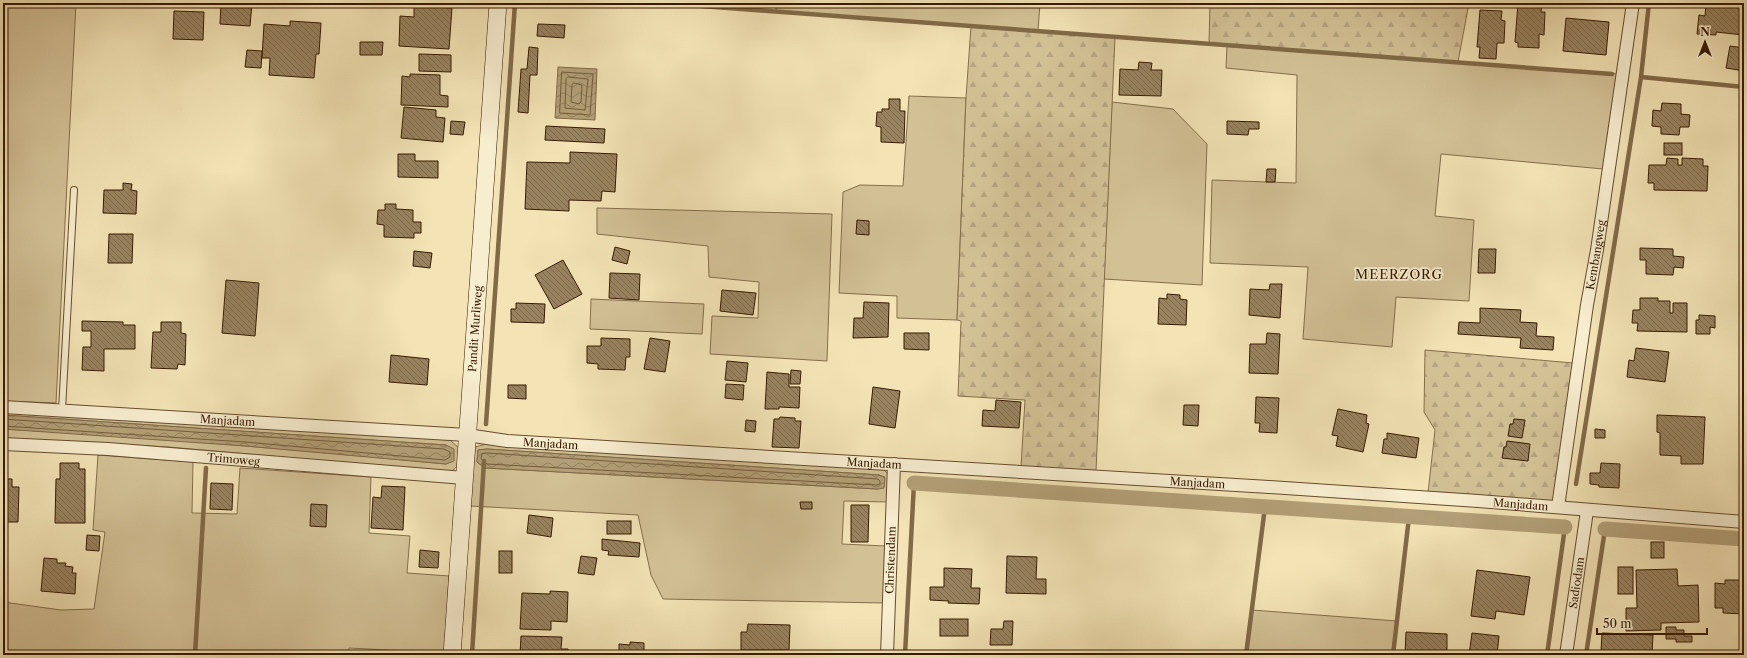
<svg xmlns="http://www.w3.org/2000/svg" width="1747" height="658" font-family="'Libre Caslon Text',serif">
<defs>
<pattern id="forest-firs" width="22" height="20" patternUnits="userSpaceOnUse"><rect width="22" height="20" fill="#d3c196"/><path d="M5 1l3.5 6h-7zM16 11l3.5 6h-7z" fill="#b6a580"/></pattern>
<pattern id="water-waves" width="16" height="10" patternUnits="userSpaceOnUse"><rect width="16" height="10" fill="#b39f77"/><path d="M0 5q4-4 8 0t8 0" fill="none" stroke="#92815f"/></pattern>
<pattern id="building-back-hatch" width="6" height="6" patternUnits="userSpaceOnUse"><rect width="6" height="6" fill="#98835e"/><path d="M-1 5l2 2M0 0l6 6M5-1l2 2" fill="none" stroke="#7d6a4b"/></pattern>
</defs>
<rect width="100%" height="100%" fill="#f3e3b5"/>
<filter id="stains"><feTurbulence type="fractalNoise" baseFrequency=".005" numOctaves="4"/><feColorMatrix values="0 0 0 0 .2 0 0 0 0 .09 0 0 0 0 .02 0 0 0 .5 -.17"/></filter>
<radialGradient id="worn" r=".72"><stop offset=".6" stop-color="#630" stop-opacity="0"/><stop offset="1" stop-color="#630" stop-opacity=".3"/></radialGradient>
<g fill="#d3c196" stroke="#846e4b" fill-rule="evenodd">
<polygon points="3,3 76,3 56,403 3,401"/>
<polygon points="776,3 1040,3 1038,31 776,11"/>
<polygon points="1227,45 1617,74 1603,169 1441,154 1435,216 1474,220 1469,301 1396,297 1392,347 1303,339 1308,267 1210,263 1212,180 1296,183 1297,75 1226,68"/>
<polygon points="909,96 966,98 957,320 897,318 897,296 839,293 843,192 860,185 903,186"/>
<polygon points="1112,102 1173,109 1207,144 1202,285 1104,279"/>
<polygon points="597,208 832,214 827,361 710,354 712,316 758,318 759,282 709,277 708,246 597,234"/>
<polygon points="591,299 704,304 702,334 590,329"/>
<path d="M3,411l447,29 10,9c-1,11 0,19 -11,23l-280,-25 -166,-9v-9c148,8 296,21 443,35v-19l-443,-30z"/>
<path d="M486,444l397,25 6,6v27l-45,-1 -2,43 44,2 -1,57 -222,-4 -12,-24 -13,-60 -168,-9 5,-59zM487,449l392,26 6,2 -7,12 -393,-21 -8,-6 1,-12z"/>
<polygon points="98,455 193,462 192,513 237,514 240,468 371,477 369,533 410,536 407,573 449,576 445,653 349,648 349,655 3,655 3,602 61,610 94,609 105,532 93,530"/>
<polygon points="1252,610 1397,621 1393,655 1246,655"/>
</g>
<g fill="url(#forest-firs)" stroke="#846e4b">
<polygon points="1210,3 1469,3 1458,62 1209,44"/>
<polygon points="971,26 1115,37 1096,471 1021,467 1025,400 958,396 961,321 957,320 966,98"/>
<polygon points="1425,350 1573,363 1556,493 1553,500 1545,502 1428,493 1435,430 1424,412"/>
</g>
<g fill="url(#water-waves)" stroke="#816a47">
<polygon points="558,67 597,69 595,120 555,118"/>
<polygon points="3,415 446,445 454,449 454,461 446,464 245,446 3,429"/>
<polygon points="487,449 879,475 885,478 884,488 878,489 485,468 477,462 478,450"/>
</g>
<g fill="none" stroke-linecap="round" stroke-linejoin="round">
<g stroke="#745c3c" stroke-width="1">
<polygon points="562,72 593,74 590,115 560,113"/>
<polygon points="568,77 588,79 585,110 565,108 566,79"/>
<polygon points="574,83 582,85 581,102 579,104 571,102 572,85"/>
<polyline points="3,419 444,449 450,452 450,457 445,460 245,442 3,426"/>
<polygon points="487,453 878,479 880,481 880,484 877,485 487,464 481,459 482,454"/>
</g>
<g stroke="#816a47" stroke-width="4.5">
<polyline points="662,3 1612,74"/>
<polyline points="1641,77 1744,87"/>
<polyline points="486,424 515,3"/>
<polyline points="1576,484 1641,77 1649,3"/>
<polyline points="195,655 206,468"/>
<polyline points="472,655 484,461"/>
<polyline points="905,655 914,483"/>
<polyline points="1246,655 1265,507"/>
<polyline points="1393,655 1409,517"/>
<polyline points="1547,655 1565,527"/>
<polyline points="1586,655 1605,529"/>
</g>
<g stroke="#b39f77" stroke-width="15">
<polyline points="914,483 1565,527"/>
<polyline points="1605,529 1744,539"/>
</g>
</g>
<g fill="url(#building-back-hatch)" stroke="#361a00">
<polygon points="221,3 252,3 250,26 220,24"/>
<polygon points="1518,3 1542,3 1541,12 1545,12 1544,35 1539,34 1539,48 1518,47 1518,43 1515,42"/>
<polygon points="1553,3 1579,3 1579,5"/>
<polygon points="1711,3 1742,3 1741,19 1744,20 1743,35 1716,32 1716,35 1697,34 1699,15 1705,16 1706,4 1710,5"/>
<polygon points="1742,3 1744,3 1744,20 1741,19"/>
<polygon points="414,6 452,8 449,49 399,46 400,16 414,17"/>
<polygon points="1480,10 1502,11 1501,20 1505,21 1504,43 1497,43 1496,59 1479,58 1480,47 1477,47"/>
<polygon points="174,11 204,12 203,40 173,39"/>
<polygon points="1566,18 1609,22 1606,55 1563,51"/>
<polygon points="290,21 321,23 319,54 316,54 314,78 269,75 270,58 262,58 264,24 290,26"/>
<polygon points="538,24 565,25 564,38 537,36"/>
<polygon points="360,42 383,42 382,55 360,55"/>
<polygon points="1730,46 1744,48 1744,71 1726,68"/>
<polygon points="529,47 538,48 537,75 530,75 528,113 518,112 521,69 527,69"/>
<polygon points="247,50 262,51 261,68 245,67"/>
<polygon points="419,54 451,55 451,72 419,71"/>
<polygon points="1139,62 1152,63 1151,70 1162,70 1161,96 1119,95 1120,69 1138,70"/>
<polygon points="410,74 440,75 440,95 448,96 448,107 401,105 402,76 410,77"/>
<polygon points="889,99 900,99 900,111 905,111 904,143 881,142 881,127 876,126 877,112 882,112 882,109 889,109"/>
<polygon points="1662,103 1681,104 1681,114 1690,115 1689,127 1680,127 1679,135 1661,134 1661,127 1652,126 1653,110 1661,111"/>
<polygon points="404,107 436,110 436,117 445,118 443,142 401,138"/>
<polygon points="451,121 465,122 463,135 450,134"/>
<polygon points="1227,121 1259,122 1259,129 1249,129 1248,135 1227,134"/>
<polygon points="546,126 605,129 604,143 545,140"/>
<rect x="1664" y="143" width="18" height="12"/>
<polygon points="570,152 617,154 615,192 602,191 601,201 569,200 569,211 525,209 527,162 570,163"/>
<polygon points="398,154 415,154 415,161 438,161 438,178 398,177"/>
<polygon points="1667,158 1678,159 1678,165 1682,165 1682,158 1703,159 1703,166 1708,166 1707,191 1654,190 1654,183 1648,183 1649,165 1666,165"/>
<polygon points="1267,169 1276,169 1275,182 1266,182"/>
<polygon points="123,183 132,184 131,190 137,191 136,214 103,213 104,190 123,190"/>
<polygon points="385,204 396,204 396,209 413,210 413,222 421,222 421,233 414,233 414,238 384,237 384,225 377,224 378,210 385,210"/>
<polygon points="857,220 869,221 869,235 856,234"/>
<polygon points="109,234 133,234 132,263 108,263"/>
<polygon points="615,247 630,251 627,264 612,260"/>
<polygon points="1640,248 1673,249 1673,256 1684,257 1683,268 1674,267 1673,275 1646,274 1646,260 1640,260"/>
<polygon points="1479,249 1496,249 1495,273 1478,273"/>
<polygon points="414,251 432,253 430,268 413,266"/>
<polygon points="563,260 582,294 554,309 535,275"/>
<polygon points="610,273 640,274 639,300 609,298"/>
<polygon points="226,280 259,283 255,336 222,333"/>
<polygon points="1270,284 1282,284 1280,318 1249,315 1250,289 1269,290"/>
<polygon points="722,290 756,293 753,315 720,311"/>
<polygon points="1167,294 1180,295 1180,299 1187,300 1186,325 1158,324 1159,298 1167,299"/>
<polygon points="1640,298 1658,298 1658,301 1670,301 1670,313 1673,313 1673,303 1687,303 1687,332 1637,331 1638,323 1632,323 1633,310 1640,310"/>
<polygon points="864,302 889,303 888,337 853,338 854,318 863,318"/>
<polygon points="516,303 545,304 544,323 511,322 511,309 516,309"/>
<polygon points="1480,308 1521,310 1520,322 1537,323 1536,336 1554,337 1553,350 1520,348 1521,338 1458,334 1459,322 1480,323"/>
<polygon points="1699,315 1715,316 1715,328 1710,327 1710,334 1696,334 1696,320 1699,320"/>
<polygon points="82,321 123,322 123,325 135,325 135,349 104,349 104,371 82,370 83,347 91,347 91,331 82,331"/>
<polygon points="161,322 181,322 181,333 186,334 185,365 178,364 177,369 151,368 153,332 161,332"/>
<polygon points="904,333 929,333 929,350 904,349"/>
<polygon points="1267,333 1280,334 1278,374 1249,373 1250,344 1266,344"/>
<polygon points="601,338 630,339 630,357 626,357 625,370 598,369 598,364 587,363 587,346 601,346"/>
<polygon points="650,338 670,341 665,372 644,369"/>
<polygon points="1636,348 1669,352 1665,382 1627,377 1629,360 1634,361"/>
<polygon points="391,355 429,359 427,385 389,382"/>
<polygon points="727,361 748,363 746,382 725,380"/>
<polygon points="791,370 801,371 800,384 790,384"/>
<polygon points="767,372 789,374 789,387 800,387 799,408 779,407 779,409 765,409"/>
<polygon points="726,384 744,385 743,400 725,398"/>
<polygon points="508,385 526,385 526,399 508,398"/>
<polygon points="873,387 900,391 895,428 869,424"/>
<polygon points="1256,397 1279,398 1277,433 1259,432 1260,423 1255,423"/>
<polygon points="996,400 1021,402 1019,428 982,426 983,410 995,411"/>
<polygon points="1184,405 1199,405 1198,426 1183,425"/>
<polygon points="1338,409 1367,415 1366,423 1369,424 1363,452 1336,446 1338,436 1332,435"/>
<polygon points="1657,415 1705,417 1703,464 1681,464 1681,456 1660,455 1660,433 1657,432"/>
<polygon points="780,417 795,418 795,421 801,421 799,448 772,447 774,419 779,419"/>
<polygon points="1514,419 1525,420 1522,438 1508,436 1510,424 1513,424"/>
<polygon points="746,420 756,421 755,432 745,431"/>
<polygon points="1595,429 1605,430 1605,438 1595,438"/>
<polygon points="1387,433 1419,438 1416,458 1382,453 1384,439 1387,439"/>
<polygon points="1507,441 1530,444 1528,461 1502,458 1504,447 1506,447"/>
<polygon points="60,463 79,463 79,469 85,469 85,523 55,523 56,479 60,479"/>
<polygon points="1601,463 1620,464 1619,488 1599,487 1599,485 1590,484 1590,473 1600,473"/>
<polygon points="3,479 12,479 12,487 19,487 18,522 4,522 4,528"/>
<polygon points="211,483 233,484 232,510 210,509"/>
<polygon points="382,486 405,487 403,530 371,528 373,497 381,498"/>
<polygon points="800,502 812,502 812,509 801,509"/>
<polygon points="311,504 327,505 326,527 310,526"/>
<polygon points="851,505 869,505 868,542 851,542"/>
<polygon points="529,515 553,518 551,537 527,533"/>
<rect x="607" y="521" width="24" height="13"/>
<polygon points="87,535 100,536 99,551 86,550"/>
<polygon points="602,539 640,543 639,557 608,555 609,551 602,550"/>
<rect x="1651" y="542" width="13" height="16"/>
<polygon points="420,550 439,552 438,568 419,567"/>
<rect x="499" y="551" width="13" height="22"/>
<polygon points="581,556 597,558 594,575 578,573"/>
<polygon points="1007,556 1037,557 1036,579 1046,579 1046,594 1006,593"/>
<polygon points="44,558 57,559 57,563 66,563 65,566 73,567 72,573 76,573 75,594 41,591"/>
<rect x="1618" y="567" width="15" height="27"/>
<polygon points="944,568 972,569 971,588 980,588 979,604 948,603 949,601 930,600 930,587 944,587"/>
<polygon points="1677,569 1678,586 1698,585 1699,622 1661,623 1661,630 1626,631 1626,608 1637,608 1636,570"/>
<polygon points="1477,570 1530,577 1524,615 1496,611 1495,619 1471,616"/>
<polygon points="1725,580 1744,580 1744,614 1723,613 1723,608 1715,608 1715,583 1725,584"/>
<polygon points="550,591 568,592 567,622 551,621 551,630 520,629 522,593 550,594"/>
<rect x="940" y="619" width="28" height="17"/>
<polygon points="1004,621 1013,621 1012,645 990,645 991,629 1003,629"/>
<polygon points="748,624 790,625 789,650 741,650 741,632 747,632"/>
<polygon points="1666,627 1676,627 1676,630 1684,630 1684,636 1692,636 1692,642 1676,642 1676,639 1666,639"/>
<polygon points="1406,632 1447,634 1447,655 1405,654"/>
<polygon points="1472,633 1499,636 1497,655 1469,655"/>
<polygon points="1602,633 1653,635 1652,653 1601,651"/>
<polygon points="521,636 562,637 561,649 568,649 568,655 520,655"/>
<polygon points="630,642 644,643 644,655 611,655 611,652 619,653 619,644 630,645"/>
<polygon points="357,653 377,654 377,655 357,655"/>
</g>
<g fill="none" stroke-linecap="round" stroke-linejoin="round">
<g stroke="#654c2d" stroke-width="8">
<polyline id="lane" points="62,410 74,190"/>
</g>
<g stroke="#654c2d" stroke-width="14">
<g id="street">
<path id="s1" d="M3,407l464,28 40,6 762,46 209,14 266,21"/>
<path id="s2" d="M3,444l105,5 356,29"/>
<path id="s3" d="M1558,507l29,-202 10,-55 36,-247"/>
<path id="s4" d="M887,655l7,-191"/>
<path id="s5" d="M1566,655l21,-144"/>
</g>
</g>
<g stroke="#361a00" stroke-width="18">
<g id="secondary">
<path id="s6" d="M452,655l46,-652"/>
</g>
</g>
<use href="#lane" stroke="#f7edcf" stroke-width="6"/>
<use href="#street" stroke="#f7edcf" stroke-width="12"/>
<use href="#secondary" stroke="#f7edcf" stroke-width="17"/>
</g>
<g text-anchor="middle" dominant-baseline="central" stroke-width="3.5" stroke-linejoin="round" paint-order="stroke">
<g font-size="11" fill="#361a00" stroke="#f7edcf">
<text stroke="none"><textPath href="#s3" startOffset="255">Kembangweg</textPath></text>
<text stroke="none"><textPath href="#s6" startOffset="327">Pandit Murliweg</textPath></text>
<text stroke="none"><textPath href="#s1" startOffset="225">Manjadam</textPath></text>
<text stroke="none"><textPath href="#s1" startOffset="549">Manjadam</textPath></text>
<text stroke="none"><textPath href="#s2" startOffset="231">Trimoweg</textPath></text>
<text stroke="none"><textPath href="#s1" startOffset="873">Manjadam</textPath></text>
<text stroke="none"><textPath href="#s1" startOffset="1197">Manjadam</textPath></text>
<text stroke="none"><textPath href="#s1" startOffset="1521">Manjadam</textPath></text>
<text stroke="none"><textPath href="#s4" startOffset="95">Christendam</textPath></text>
<text stroke="none"><textPath href="#s5" startOffset="73">Sadiodam</textPath></text>
</g>
<g font-size="13" letter-spacing="1" fill="#361a00" stroke="#f7edcf">
<text x="1399" y="274">MEERZORG</text>
</g>
</g>
<rect width="1747" height="658" fill="none" stroke="#f3e3b5" stroke-width="16"/>
<rect x="4" y="4" width="1739" height="650" fill="none" stroke="#361a00" stroke-width="2"/>
<rect x="8" y="8" width="1731" height="642" fill="none" stroke="#361a00"/>
<g transform="translate(1705 42)" stroke="#f7edcf" stroke-width="3" paint-order="stroke">
<path d="M0-3L7 15L0 10L-7 15Z" fill="#361a00"/>
<text y="-6" font-size="11" font-weight="bold" text-anchor="middle" fill="#361a00">N</text>
</g>
<path d="M1597 628v6h110v-6" fill="none" stroke="#361a00" stroke-width="2"/>
<text x="1603" y="628" font-size="12" fill="#361a00" stroke="#f7edcf" stroke-width="3" paint-order="stroke">50 m</text>
<rect width="100%" height="100%" filter="url(#stains)"/>
<rect width="100%" height="100%" fill="url(#worn)"/>
</svg>
